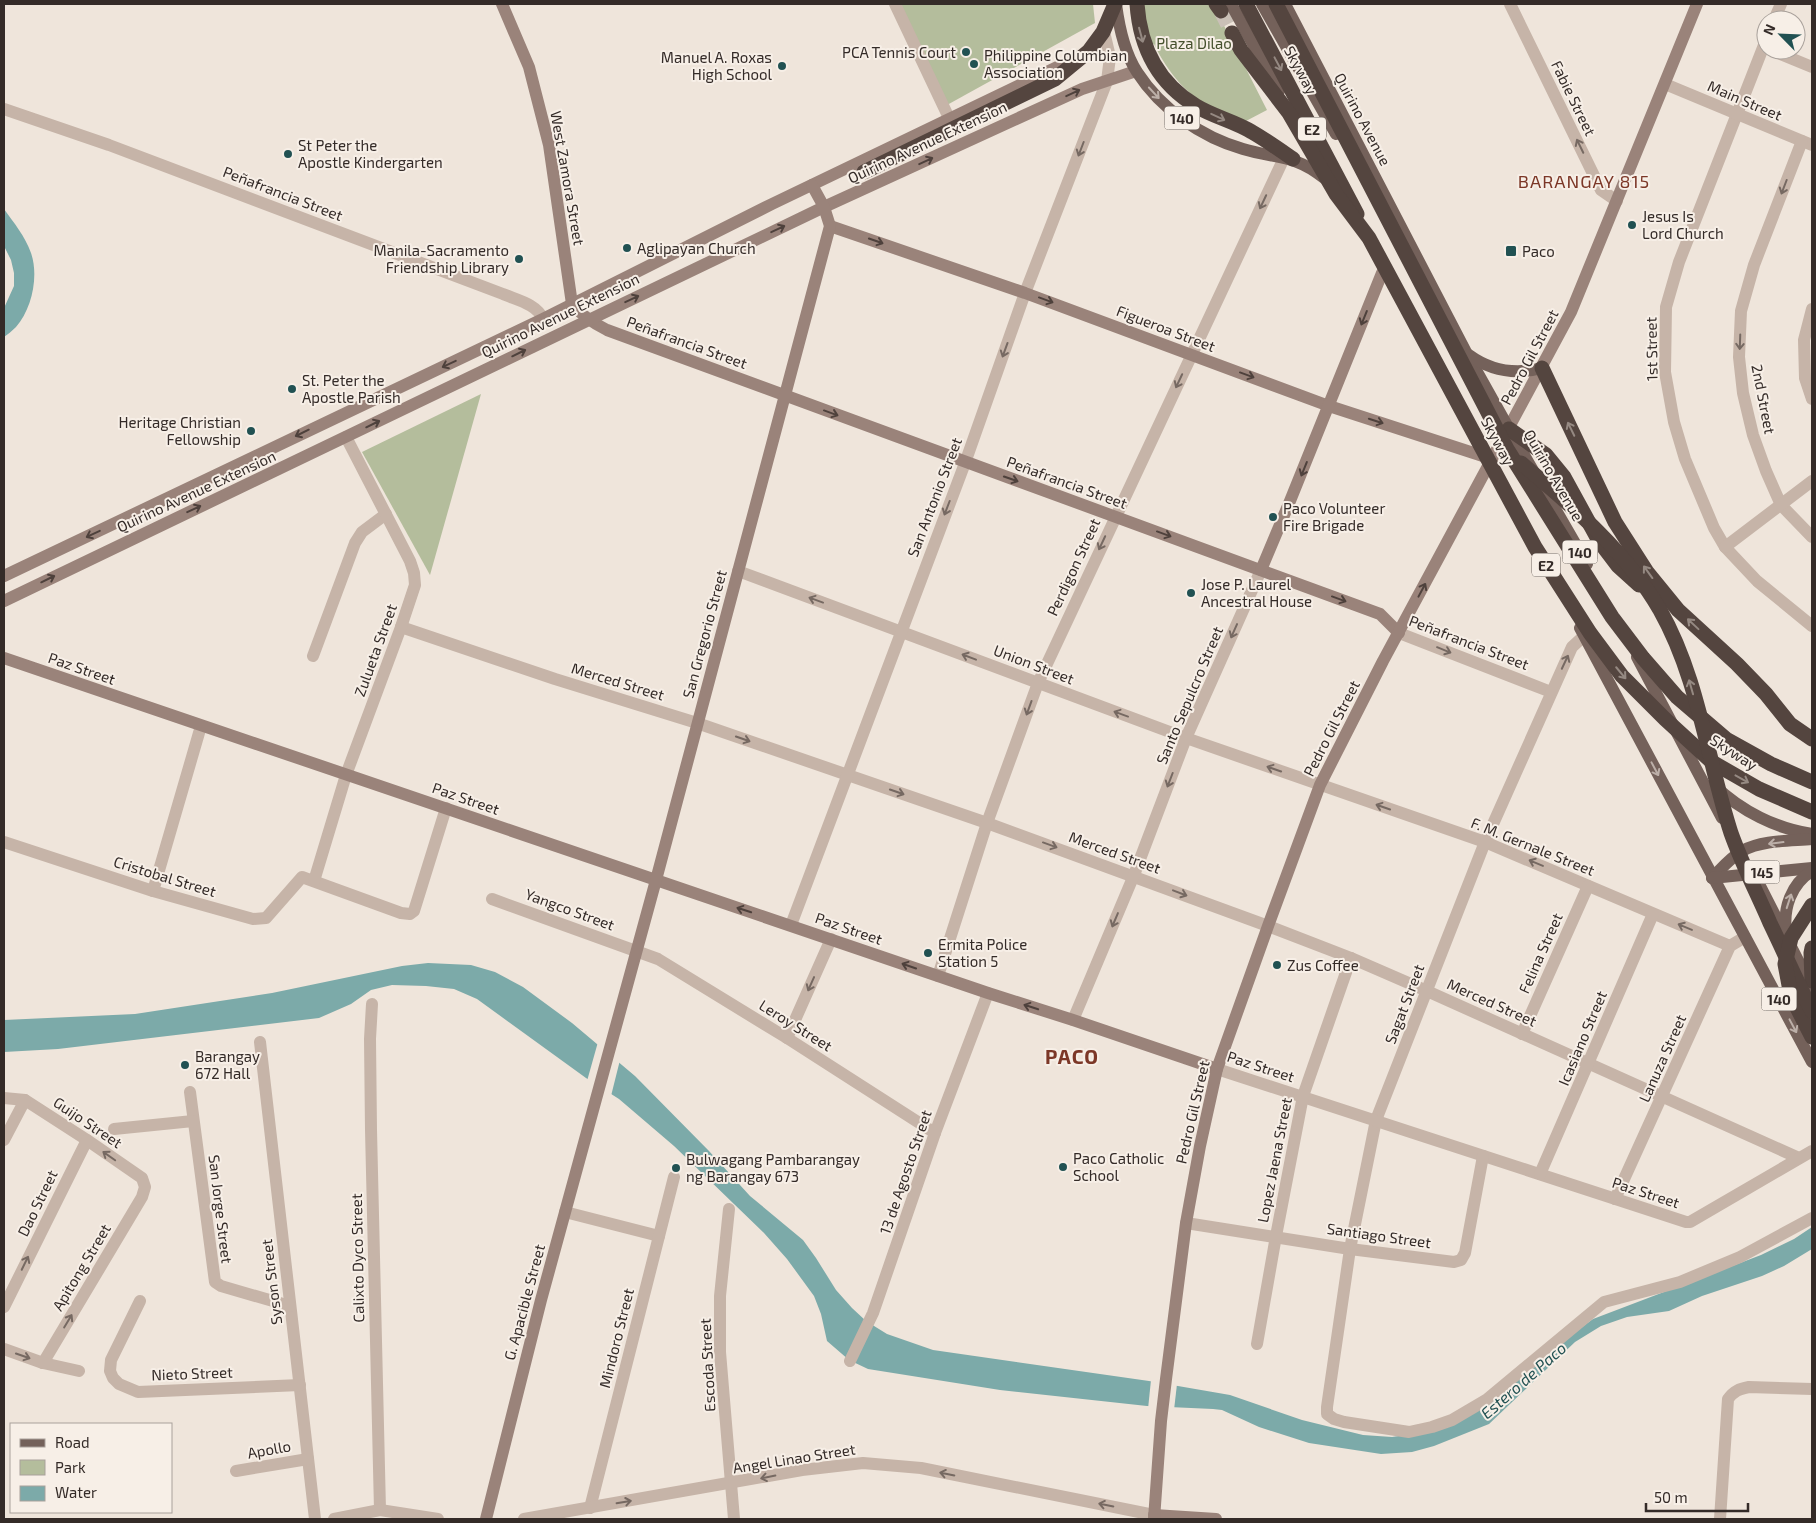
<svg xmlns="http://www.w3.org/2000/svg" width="1816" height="1523" font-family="'Exo 2',sans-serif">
<rect width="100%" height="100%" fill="#efe5db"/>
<g fill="#b4bd9c">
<polygon points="899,4 1093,4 1095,23 947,105"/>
<path d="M1133,4h80l54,106 -21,11c-10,-3 -20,-6 -29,-10 -29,-14 -49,-38 -63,-67l-14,5z"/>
<polygon points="481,394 430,575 362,452"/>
</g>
<g fill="#7caaa9">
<path d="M4,209c10,14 21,27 27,44 8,23 1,56 -15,74 -4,4 -8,7 -12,10v-29l10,-22v-13l-3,-13 -7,-14z"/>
<polygon points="428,963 471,965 495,972 523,987 572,1023 635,1076 709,1151 750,1196 803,1240 816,1258 836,1290 852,1308 866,1321 887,1334 933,1350 1149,1381 1230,1395 1302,1420 1363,1435 1392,1437 1419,1433 1448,1424 1593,1319 1761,1255 1794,1239 1812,1227 1812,1249 1784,1266 1762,1276 1702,1296 1669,1311 1627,1317 1601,1326 1575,1342 1489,1424 1434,1446 1412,1452 1381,1454 1309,1443 1259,1427 1222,1410 1213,1409 1147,1406 1000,1390 868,1369 849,1360 827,1341 821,1314 814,1296 787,1259 764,1233 674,1146 619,1099 586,1078 477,999 454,989 426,986 392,985 371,990 351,1004 319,1018 58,1049 4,1052 4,1020 135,1014 272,993 402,966"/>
</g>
<g fill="#efe5db">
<polygon points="598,1042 620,1060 611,1096 587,1081"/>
<polygon points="1151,1380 1177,1384 1174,1410 1148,1409"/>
</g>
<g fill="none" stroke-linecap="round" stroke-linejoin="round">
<polyline stroke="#cac0b7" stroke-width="15" stroke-dasharray="15 8" stroke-linecap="butt" points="1221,11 1232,33"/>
<g stroke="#c6b4a8" stroke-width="12">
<polyline points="895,4 949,118"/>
<polyline points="1510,4 1601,190 1617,201"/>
<polyline points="1774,20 1781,4"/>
<polyline points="1766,40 1679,262 1666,307 1665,372 1674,422 1685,459 1714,528 1725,547 1757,581 1812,626"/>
<polyline points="1771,50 1812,67"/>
<polyline points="1665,84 1812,145"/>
<path d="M4,109l105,36 394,149c14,6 34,10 40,25"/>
<polyline points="1802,141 1754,265 1741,311 1739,357 1743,393 1753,435 1766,471 1781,505 1812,537"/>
<polyline points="1812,309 1804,340 1805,378 1812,399"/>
<polyline points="1725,547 1812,481"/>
<polyline points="738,571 1186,738 1485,842 1730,946"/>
<polyline points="401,627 555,679 697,723 987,823 1268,926 1351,958 1427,991 1799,1158"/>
<polyline points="1399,633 1551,692"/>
<polyline points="1584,636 1572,647 1485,842 1376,1120 1350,1249 1327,1407 1327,1414 1334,1419 1344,1422 1409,1432 1432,1427 1452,1420 1486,1400 1604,1302 1680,1282 1740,1257 1812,1218"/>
<polyline points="313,656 355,543 362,532 386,514"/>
<polyline points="4,842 153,891 253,919 266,918 302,877 401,913 410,914 414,911 446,808"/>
<polyline points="314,881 346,775 401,627 415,585 414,573 410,561 346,437"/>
<polyline points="153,891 201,726"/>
<polyline points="492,899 658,959 787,1038 935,1133"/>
<polyline points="791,925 965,463 1025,293 1107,81 1110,57 1105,36"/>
<polyline points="938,976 987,823 1038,683 1284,158"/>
<polyline points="372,1004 370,1039 371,1130 380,1510"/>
<polyline points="1073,1020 1134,875 1186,738 1261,570"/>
<polyline points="1522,1034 1588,886"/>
<polyline points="787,1038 831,939"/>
<polyline points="260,1042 315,1519"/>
<polyline points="1217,1069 1686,1222 1690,1222 1812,1151"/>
<polyline points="190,1092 215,1282 221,1286 290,1306"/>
<polyline points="4,1098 25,1100 87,1140 142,1178 145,1187 142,1197 43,1363"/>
<polyline points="114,1129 193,1121"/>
<polyline points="4,1140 25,1100"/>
<polyline points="1540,1174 1653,914"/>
<polyline points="1615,1199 1730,946 1745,937"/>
<polyline points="729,1209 720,1296 720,1352 734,1519"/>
<polyline points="565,1212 659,1236"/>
<polyline points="1186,1223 1350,1249 1454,1262 1461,1260 1465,1253 1483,1156"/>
<polyline points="140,1301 111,1360 110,1371 113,1378 119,1384 138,1392 300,1385"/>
<polyline points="4,1307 87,1140"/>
<polyline points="1257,1344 1276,1236 1303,1096 1351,958"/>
<polyline points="4,1349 43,1363 79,1371"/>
<polyline points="850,1361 873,1313 935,1133 988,993"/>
<polyline points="236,1471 308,1459"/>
<polyline points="590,1508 674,1177"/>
<polyline points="334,1519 380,1510 438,1519"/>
<polyline points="524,1519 802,1470 863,1463 921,1468 1154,1515"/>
<path d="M1720,1519l8,-120c6,-8 11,-10 21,-12l63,2"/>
</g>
<g stroke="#9a837a" stroke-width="12">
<polyline points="502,4 529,67 549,145 572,304"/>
<polyline points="830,226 1025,293 1329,406 1492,459"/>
<path d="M572,304c10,12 21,19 35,26l773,284 19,19"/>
<polyline points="1261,570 1290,501 1382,273"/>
<polyline points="4,576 543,319 772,204 1074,59"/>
<polyline points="4,601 824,207 1082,89 1136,71"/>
<polyline points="4,658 988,993 1073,1020 1217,1069"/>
<polyline points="1154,1515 1216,1519"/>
<polyline points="486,1519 541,1300 656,880 830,226 824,207 812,185"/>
<polyline points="1154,1519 1161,1421 1166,1379 1186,1223 1200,1146 1217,1069 1268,926 1320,785 1383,661 1571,312 1697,4"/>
</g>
<g stroke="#74615a" stroke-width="12">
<path d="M1116,4c3,23 8,48 21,68 24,37 64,65 106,77 33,10 52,5 81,29"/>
<polyline points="1231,4 1279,91"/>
<polyline points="1262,4 1336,134"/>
<polyline points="1285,4 1467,354 1509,429 1587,564"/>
<path d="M1469,355c22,16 46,20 73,13"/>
<polyline points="1580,628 1812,1062"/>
<polyline points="1637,657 1722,818"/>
<path d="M1715,786c26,25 62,43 97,48"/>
<path d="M1712,878c9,-9 19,-21 30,-27 20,-11 48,-10 70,-12"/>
<polyline points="1712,878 1812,868"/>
<polyline points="1760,886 1811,986"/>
<path d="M1786,932c-3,-24 5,-48 26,-61"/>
</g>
<g stroke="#54453f" stroke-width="15">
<path d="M1137,4c3,43 21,79 59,102 18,11 38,15 56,26 14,8 28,18 41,27"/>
<polyline points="1216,4 1221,11"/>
<polyline points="1246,4 1357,214"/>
<polyline points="1542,368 1615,522 1647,572 1678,610 1737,664 1766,694 1790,724 1812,739"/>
<polyline points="1509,429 1546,455 1564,477 1599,541 1618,566 1639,585"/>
<polyline points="1812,948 1811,953 1812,981"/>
<polyline points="1791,996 1812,1037"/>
</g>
<g stroke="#54453f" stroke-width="15">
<polyline points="1276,4 1507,449 1612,617 1643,658 1677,697 1726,739 1771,764 1812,782"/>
<polyline points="1232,33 1241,50 1289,113 1336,194 1369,238 1535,547 1590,633 1622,676 1665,719 1712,762 1759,789 1812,812"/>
<polyline points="864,172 1055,79 1089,51 1103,32 1115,4"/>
<path d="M1521,463c51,43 105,88 139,147 39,69 47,149 71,223 11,31 26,60 39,90 14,29 27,59 42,88"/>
<polyline points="1791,996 1785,964 1791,938 1812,905"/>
</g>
</g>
<defs><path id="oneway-shaft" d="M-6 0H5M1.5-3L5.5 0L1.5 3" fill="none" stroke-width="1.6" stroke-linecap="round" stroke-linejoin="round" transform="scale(1.25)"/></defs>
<g stroke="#958982">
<use href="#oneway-shaft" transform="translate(1141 35) rotate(75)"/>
<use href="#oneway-shaft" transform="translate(1278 64) rotate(62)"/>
<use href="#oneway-shaft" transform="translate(1218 117) rotate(25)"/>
<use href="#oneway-shaft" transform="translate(1571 429) rotate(-116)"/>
<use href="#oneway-shaft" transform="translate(1648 572) rotate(-126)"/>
<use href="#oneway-shaft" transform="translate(1693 624) rotate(-137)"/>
<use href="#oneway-shaft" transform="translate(1621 673) rotate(50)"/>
<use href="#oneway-shaft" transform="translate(1691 687) rotate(-106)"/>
<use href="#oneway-shaft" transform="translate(1742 779) rotate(29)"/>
</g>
<g stroke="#4e413c">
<use href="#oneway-shaft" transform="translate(1073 93) rotate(-25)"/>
<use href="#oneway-shaft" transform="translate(926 161) rotate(-25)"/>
<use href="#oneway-shaft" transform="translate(778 229) rotate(-25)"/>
<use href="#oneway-shaft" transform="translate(876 241) rotate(19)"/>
<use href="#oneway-shaft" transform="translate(632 299) rotate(-25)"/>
<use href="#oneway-shaft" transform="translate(1046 300) rotate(20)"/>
<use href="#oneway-shaft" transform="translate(1364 318) rotate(112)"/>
<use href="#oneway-shaft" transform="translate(519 353) rotate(-26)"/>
<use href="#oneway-shaft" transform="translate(449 364) rotate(155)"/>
<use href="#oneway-shaft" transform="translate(1247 375) rotate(20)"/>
<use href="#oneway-shaft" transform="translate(831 413) rotate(20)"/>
<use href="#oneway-shaft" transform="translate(1376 421) rotate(18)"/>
<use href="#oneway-shaft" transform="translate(373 424) rotate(-26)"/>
<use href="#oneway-shaft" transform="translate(302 433) rotate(154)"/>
<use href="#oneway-shaft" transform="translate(1304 469) rotate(112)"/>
<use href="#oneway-shaft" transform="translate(1011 479) rotate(19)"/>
<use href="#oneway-shaft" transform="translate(194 509) rotate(-25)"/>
<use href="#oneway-shaft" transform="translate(93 534) rotate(155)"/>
<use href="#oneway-shaft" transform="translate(1164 534) rotate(20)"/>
<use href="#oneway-shaft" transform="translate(48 579) rotate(-26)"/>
<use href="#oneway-shaft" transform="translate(1422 590) rotate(-62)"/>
<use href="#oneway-shaft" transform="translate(1339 599) rotate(20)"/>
<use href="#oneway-shaft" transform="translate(744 910) rotate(-162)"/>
<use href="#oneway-shaft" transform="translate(909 966) rotate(-161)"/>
<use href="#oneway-shaft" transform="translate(1031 1007) rotate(-162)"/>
</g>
<g stroke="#bcafa8">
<use href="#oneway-shaft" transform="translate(1154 93) rotate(47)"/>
<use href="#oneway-shaft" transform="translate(1655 769) rotate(62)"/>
<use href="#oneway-shaft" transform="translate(1776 843) rotate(173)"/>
<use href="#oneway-shaft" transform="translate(1789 901) rotate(-72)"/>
<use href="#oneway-shaft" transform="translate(1793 1026) rotate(62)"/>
</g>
<g stroke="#766962">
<use href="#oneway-shaft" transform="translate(1580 146) rotate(-116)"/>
<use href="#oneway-shaft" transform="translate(1081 149) rotate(111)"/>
<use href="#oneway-shaft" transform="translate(1784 187) rotate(111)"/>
<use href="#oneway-shaft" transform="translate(1263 202) rotate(115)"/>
<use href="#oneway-shaft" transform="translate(1740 342) rotate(92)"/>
<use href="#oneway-shaft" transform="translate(1005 350) rotate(110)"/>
<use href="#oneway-shaft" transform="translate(1179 381) rotate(115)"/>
<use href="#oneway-shaft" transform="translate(947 508) rotate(111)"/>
<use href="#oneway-shaft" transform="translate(1102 543) rotate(115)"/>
<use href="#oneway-shaft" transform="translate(816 600) rotate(-160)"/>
<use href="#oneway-shaft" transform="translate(1234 631) rotate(114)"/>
<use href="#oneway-shaft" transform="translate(1444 650) rotate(22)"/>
<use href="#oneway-shaft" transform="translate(969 657) rotate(-159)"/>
<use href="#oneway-shaft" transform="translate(1565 662) rotate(-65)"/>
<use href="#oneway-shaft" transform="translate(1029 708) rotate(110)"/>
<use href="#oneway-shaft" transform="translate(1121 714) rotate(-160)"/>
<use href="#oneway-shaft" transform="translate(743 739) rotate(19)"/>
<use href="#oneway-shaft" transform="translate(1274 769) rotate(-161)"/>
<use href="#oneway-shaft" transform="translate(1170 780) rotate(111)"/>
<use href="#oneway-shaft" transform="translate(897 792) rotate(19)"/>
<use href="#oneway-shaft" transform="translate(1383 807) rotate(-161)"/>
<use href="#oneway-shaft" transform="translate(1050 845) rotate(20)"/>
<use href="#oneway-shaft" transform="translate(1536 863) rotate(-157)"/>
<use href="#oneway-shaft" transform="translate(1180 893) rotate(21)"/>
<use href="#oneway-shaft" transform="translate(1115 920) rotate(113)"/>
<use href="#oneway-shaft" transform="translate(1685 927) rotate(-157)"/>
<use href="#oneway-shaft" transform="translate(811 984) rotate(114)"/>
<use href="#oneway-shaft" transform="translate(109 1156) rotate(-145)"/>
<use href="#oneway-shaft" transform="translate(25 1263) rotate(-64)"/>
<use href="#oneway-shaft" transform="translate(68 1321) rotate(-59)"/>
<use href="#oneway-shaft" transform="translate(23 1356) rotate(19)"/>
<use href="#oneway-shaft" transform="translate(947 1474) rotate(-169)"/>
<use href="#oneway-shaft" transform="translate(768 1477) rotate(169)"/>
<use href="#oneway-shaft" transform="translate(624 1502) rotate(-9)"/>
<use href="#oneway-shaft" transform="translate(1106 1505) rotate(-169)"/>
</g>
<g fill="#215152" stroke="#f7efe7" stroke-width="2">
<circle cx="966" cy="52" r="5"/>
<circle cx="974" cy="64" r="5"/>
<circle cx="782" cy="66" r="5"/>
<circle cx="288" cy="154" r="5"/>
<circle cx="1632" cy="225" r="5"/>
<circle cx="627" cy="248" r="5"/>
<rect x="1505" y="245" width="12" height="12" rx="2.5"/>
<circle cx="519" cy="259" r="5"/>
<circle cx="292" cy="389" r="5"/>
<circle cx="251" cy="431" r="5"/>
<circle cx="1273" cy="517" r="5"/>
<circle cx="1191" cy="593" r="5"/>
<circle cx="928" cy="953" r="5"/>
<circle cx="1277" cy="965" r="5"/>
<circle cx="185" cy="1065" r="5"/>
<circle cx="1063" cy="1167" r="5"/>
<circle cx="676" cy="1168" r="5"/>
</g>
<g text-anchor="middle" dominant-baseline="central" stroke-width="4" stroke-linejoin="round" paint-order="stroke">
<g fill="#f7efe7" stroke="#6e6661" stroke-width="1">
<rect x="1164.5" y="106.5" width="35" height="23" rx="4"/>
<rect x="1298" y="117.5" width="28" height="23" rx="4"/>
<rect x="1562.5" y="540.5" width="35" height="23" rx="4"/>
<rect x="1532" y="553.5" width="28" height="23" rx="4"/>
<rect x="1744.5" y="860.5" width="35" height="23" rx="4"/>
<rect x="1761.5" y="987.5" width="35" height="23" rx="4"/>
</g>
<g font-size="14" font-weight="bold" fill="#342b28">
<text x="1182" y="118">140</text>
<text x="1312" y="129">E2</text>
<text x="1580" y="552">140</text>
<text x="1546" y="565">E2</text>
<text x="1762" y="872">145</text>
<text x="1779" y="999">140</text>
</g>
<g font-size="15" fill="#45502d" stroke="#f7efe7">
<text x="1194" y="43">Plaza Dilao</text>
</g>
<g font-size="15" fill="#342b28" stroke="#f7efe7" text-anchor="start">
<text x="956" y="52" text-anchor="end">PCA Tennis Court</text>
<text x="984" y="55">Philippine Columbian<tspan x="984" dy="17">Association</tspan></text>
<text x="772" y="57" text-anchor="end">Manuel A. Roxas<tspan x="772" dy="17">High School</tspan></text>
<text x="298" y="145">St Peter the<tspan x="298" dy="17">Apostle Kindergarten</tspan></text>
<text x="1642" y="216">Jesus Is<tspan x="1642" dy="17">Lord Church</tspan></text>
<text x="637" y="248">Aglipayan Church</text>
<text x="509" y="250" text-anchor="end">Manila-Sacramento<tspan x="509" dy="17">Friendship Library</tspan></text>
<text x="1522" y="251">Paco</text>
<text x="302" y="380">St. Peter the<tspan x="302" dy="17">Apostle Parish</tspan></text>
<text x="241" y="422" text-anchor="end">Heritage Christian<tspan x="241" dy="17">Fellowship</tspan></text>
<text x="1283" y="508">Paco Volunteer<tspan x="1283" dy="17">Fire Brigade</tspan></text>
<text x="1201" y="584">Jose P. Laurel<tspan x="1201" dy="17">Ancestral House</tspan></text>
<text x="938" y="944">Ermita Police<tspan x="938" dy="17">Station 5</tspan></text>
<text x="1287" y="965">Zus Coffee</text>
<text x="195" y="1056">Barangay<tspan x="195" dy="17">672 Hall</tspan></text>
<text x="1073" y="1158">Paco Catholic<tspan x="1073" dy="17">School</tspan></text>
<text x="686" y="1159">Bulwagang Pambarangay<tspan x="686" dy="17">ng Barangay 673</tspan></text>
</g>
<g font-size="15" fill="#342b28" stroke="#f7efe7">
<text transform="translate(1301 70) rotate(62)">Skyway</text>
<text transform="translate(1574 98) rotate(64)">Fabie Street</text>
<text transform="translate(1745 100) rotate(23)">Main Street</text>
<text transform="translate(1363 119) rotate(62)">Quirino Avenue</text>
<text transform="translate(927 142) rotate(-25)">Quirino Avenue Extension</text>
<text transform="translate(568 178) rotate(80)">West Zamora Street</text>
<text transform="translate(283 193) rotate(21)">Peñafrancia Street</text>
<text transform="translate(560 315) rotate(-26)">Quirino Avenue Extension</text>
<text transform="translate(1166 328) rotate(21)">Figueroa Street</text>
<text transform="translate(687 342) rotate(20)">Peñafrancia Street</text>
<text transform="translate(1651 349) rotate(-91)">1st Street</text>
<text transform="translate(1529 357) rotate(-62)">Pedro Gil Street</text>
<text transform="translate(1764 399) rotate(79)">2nd Street</text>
<text transform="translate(1498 441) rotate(62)">Skyway</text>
<text transform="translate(1554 475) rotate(60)">Quirino Avenue</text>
<text transform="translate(1067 482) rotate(20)">Peñafrancia Street</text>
<text transform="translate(196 491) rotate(-25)">Quirino Avenue Extension</text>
<text transform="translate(934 497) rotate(-69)">San Antonio Street</text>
<text transform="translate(1073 567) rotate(-65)">Perdigon Street</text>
<text transform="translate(704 634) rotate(-75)">San Gregorio Street</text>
<text transform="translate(1469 642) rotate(21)">Peñafrancia Street</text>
<text transform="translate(375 650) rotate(-70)">Zulueta Street</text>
<text transform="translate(1034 664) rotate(21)">Union Street</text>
<text transform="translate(82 668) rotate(19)">Paz Street</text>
<text transform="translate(618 681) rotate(17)">Merced Street</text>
<text transform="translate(1189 695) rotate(-67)">Santo Sepulcro Street</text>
<text transform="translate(1331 728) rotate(-63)">Pedro Gil Street</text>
<text transform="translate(1734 752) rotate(33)">Skyway</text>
<text transform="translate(466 798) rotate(19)">Paz Street</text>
<text transform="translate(1533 846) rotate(22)">F. M. Gernale Street</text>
<text transform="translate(1115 852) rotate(20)">Merced Street</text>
<text transform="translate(165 876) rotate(17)">Cristobal Street</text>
<text transform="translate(570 909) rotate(20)">Yangco Street</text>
<text transform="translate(849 928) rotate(19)">Paz Street</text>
<text transform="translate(1540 953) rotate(-66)">Felina Street</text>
<text transform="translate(1492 1002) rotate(24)">Merced Street</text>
<text transform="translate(1404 1004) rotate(-69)">Sagat Street</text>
<text transform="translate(796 1025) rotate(32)">Leroy Street</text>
<text transform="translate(1582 1038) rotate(-67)">Icasiano Street</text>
<text transform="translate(1662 1058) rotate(-66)">Lanuza Street</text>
<text transform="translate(1261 1066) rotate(18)">Paz Street</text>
<text transform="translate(1192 1112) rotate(-77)">Pedro Gil Street</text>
<text transform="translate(88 1122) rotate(34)">Guijo Street</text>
<text transform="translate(1274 1160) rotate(-79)">Lopez Jaena Street</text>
<text transform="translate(905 1172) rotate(-71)">13 de Agosto Street</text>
<text transform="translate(1646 1192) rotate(18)">Paz Street</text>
<text transform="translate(37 1203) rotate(-64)">Dao Street</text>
<text transform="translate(221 1209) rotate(83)">San Jorge Street</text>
<text transform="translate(1379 1235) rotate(8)">Santiago Street</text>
<text transform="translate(357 1258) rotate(-91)">Calixto Dyco Street</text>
<text transform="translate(81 1267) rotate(-59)">Apitong Street</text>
<text transform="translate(271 1282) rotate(-97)">Syson Street</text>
<text transform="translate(524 1302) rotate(-75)">G. Apacible Street</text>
<text transform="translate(616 1338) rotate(-76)">Mindoro Street</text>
<text transform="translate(707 1365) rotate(-93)">Escoda Street</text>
<text transform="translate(192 1373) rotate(-2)">Nieto Street</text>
<text transform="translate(269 1449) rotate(-10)">Apollo</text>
<text transform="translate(794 1458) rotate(-9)">Angel Linao Street</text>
</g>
<g font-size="16" font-style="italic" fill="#215152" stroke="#f7efe7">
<text transform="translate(1523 1380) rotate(-41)">Estero de Paco</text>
</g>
<g font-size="18" letter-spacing="1" fill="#7c3727" stroke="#f7efe7">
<text x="1584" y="181">BARANGAY 815</text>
</g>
<g font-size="20" font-weight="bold" letter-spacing="1" fill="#7c3727" stroke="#f7efe7">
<text x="1072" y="1056">PACO</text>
</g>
</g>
<rect width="1816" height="1523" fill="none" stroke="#342b28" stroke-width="10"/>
<rect x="10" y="1423" width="162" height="90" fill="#f7efe7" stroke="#a9a19b"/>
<rect x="20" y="1439" width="25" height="8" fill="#74615a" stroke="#a9a19b"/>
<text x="55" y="1448" font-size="15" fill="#342b28">Road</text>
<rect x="20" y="1460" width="25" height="15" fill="#b4bd9c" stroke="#a9a19b"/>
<text x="55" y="1473" font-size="15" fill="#342b28">Park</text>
<rect x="20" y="1486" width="25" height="15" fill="#7caaa9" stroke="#a9a19b"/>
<text x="55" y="1498" font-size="15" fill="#342b28">Water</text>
<g transform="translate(1781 35) rotate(294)"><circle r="24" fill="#f7efe7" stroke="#a9a19b"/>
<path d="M0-4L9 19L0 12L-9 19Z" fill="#215152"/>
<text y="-8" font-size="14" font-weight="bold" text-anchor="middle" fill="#342b28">N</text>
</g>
<path d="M1646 1503v8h102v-8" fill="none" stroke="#342b28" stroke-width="2.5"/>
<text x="1654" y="1503" font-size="15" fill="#342b28" stroke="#f7efe7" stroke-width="4" paint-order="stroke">50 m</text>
</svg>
